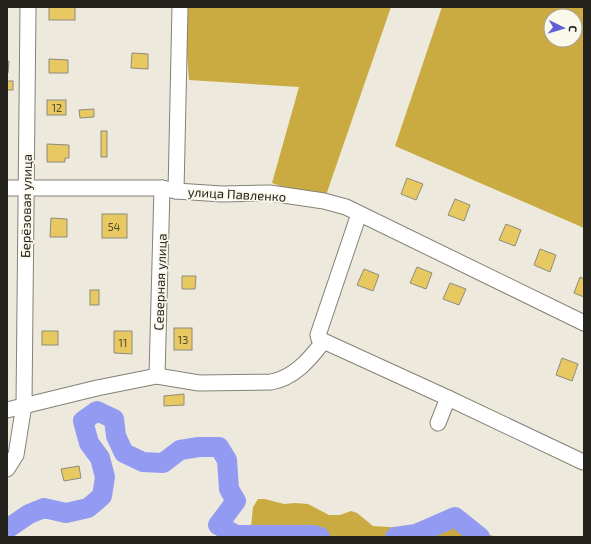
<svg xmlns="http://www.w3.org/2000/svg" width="591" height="544" font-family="'Exo 2',sans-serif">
<rect width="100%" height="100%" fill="#ede9dd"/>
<g fill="#caab42" fill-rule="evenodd">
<polygon points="183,7 391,7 324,201 272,183 299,87 189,80"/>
<path d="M442,7h142v221l-189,-82zM551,16h24v24h-24z"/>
<polygon points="258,499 265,499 284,504 295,503 308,504 329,515 340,515 351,511 357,513 373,526 405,528 459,511 475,528 495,537 250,537 253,507"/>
</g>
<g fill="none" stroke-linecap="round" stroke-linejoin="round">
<g stroke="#939af1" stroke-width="20">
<polyline points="7,529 29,514 44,508 66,513 88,508 102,496 105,477 100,458 89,443 83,421 97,411 114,419 116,436 124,453 143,462 163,463 180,450 199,447 219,447 227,460 229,489 236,501 218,525 236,535 314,535 320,537"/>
<polyline points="395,537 416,534 455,517 480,537"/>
</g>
</g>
<g fill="#e7c861" stroke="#8e8b80">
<rect x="49" y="7" width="26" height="13"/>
<polygon points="132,53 148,54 148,69 131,68"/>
<polygon points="49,59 68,60 68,73 49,73"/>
<polygon points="7,61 9,61 8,73 7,73"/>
<rect x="7" y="81" width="6" height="9"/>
<rect x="47" y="100" width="19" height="15"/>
<polygon points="94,109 94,117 80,118 79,110"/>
<rect x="101" y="131" width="6" height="26"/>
<polygon points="47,144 69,145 69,158 65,158 65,162 47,162"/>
<polygon points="407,178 423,184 416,200 401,194"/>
<polygon points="455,199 470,205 464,221 448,215"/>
<rect x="102" y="214" width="25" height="24"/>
<polygon points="51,218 67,219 67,237 50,237"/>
<polygon points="506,224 521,230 515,246 499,240"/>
<polygon points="540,249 556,255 550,272 534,265"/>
<polygon points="417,267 432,273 426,289 410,283"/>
<polygon points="364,269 379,275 373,291 357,285"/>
<polygon points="182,276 196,276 195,289 182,289"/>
<polygon points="580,277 584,279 584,297 574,293"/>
<polygon points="450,283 466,289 459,305 443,299"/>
<rect x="90" y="290" width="9" height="15"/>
<rect x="174" y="328" width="18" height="22"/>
<rect x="42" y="331" width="16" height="14"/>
<polygon points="114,331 132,331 132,354 114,353"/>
<polygon points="562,358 578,364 572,381 556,375"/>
<polygon points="184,394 184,405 164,406 164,396"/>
<polygon points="79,466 81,478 64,481 61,469"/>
</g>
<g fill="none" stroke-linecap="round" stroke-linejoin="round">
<g stroke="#848176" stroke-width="17">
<g id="minor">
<polyline points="7,188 162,188 176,191 222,194 270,193 324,201 346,207 584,323"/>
<polyline points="176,191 180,7"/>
<polyline points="359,214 318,335 319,339 448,398 583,462"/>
<polyline points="157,376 162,188"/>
<path d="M7,410l90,-22 60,-12 42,7 72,-1c23,-4 38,-22 52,-40"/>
<polyline points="438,423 448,398"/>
<polyline points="7,469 16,455 24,405 28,7"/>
</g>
</g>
<use href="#minor" stroke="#fff" stroke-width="15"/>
</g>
<g text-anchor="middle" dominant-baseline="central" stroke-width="3.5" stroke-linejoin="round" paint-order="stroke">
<g font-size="11" fill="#544c2e">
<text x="57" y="107">12</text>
<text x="114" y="226">54</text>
<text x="183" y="339">13</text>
<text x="123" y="342">11</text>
</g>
<g font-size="13" fill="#23221d" stroke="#faf7eb">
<text transform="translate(237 194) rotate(3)">улица Павленко</text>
<text transform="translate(26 206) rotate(-89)">Берёзовая улица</text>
<text transform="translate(160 282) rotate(-88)">Северная улица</text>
</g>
</g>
<rect width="591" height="544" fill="none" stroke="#23221d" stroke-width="16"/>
<g transform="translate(563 28) rotate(95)"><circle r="19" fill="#faf7eb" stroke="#a4a299"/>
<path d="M0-3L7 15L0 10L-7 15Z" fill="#605fd7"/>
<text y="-6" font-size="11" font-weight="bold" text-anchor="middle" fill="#23221d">С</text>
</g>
</svg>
